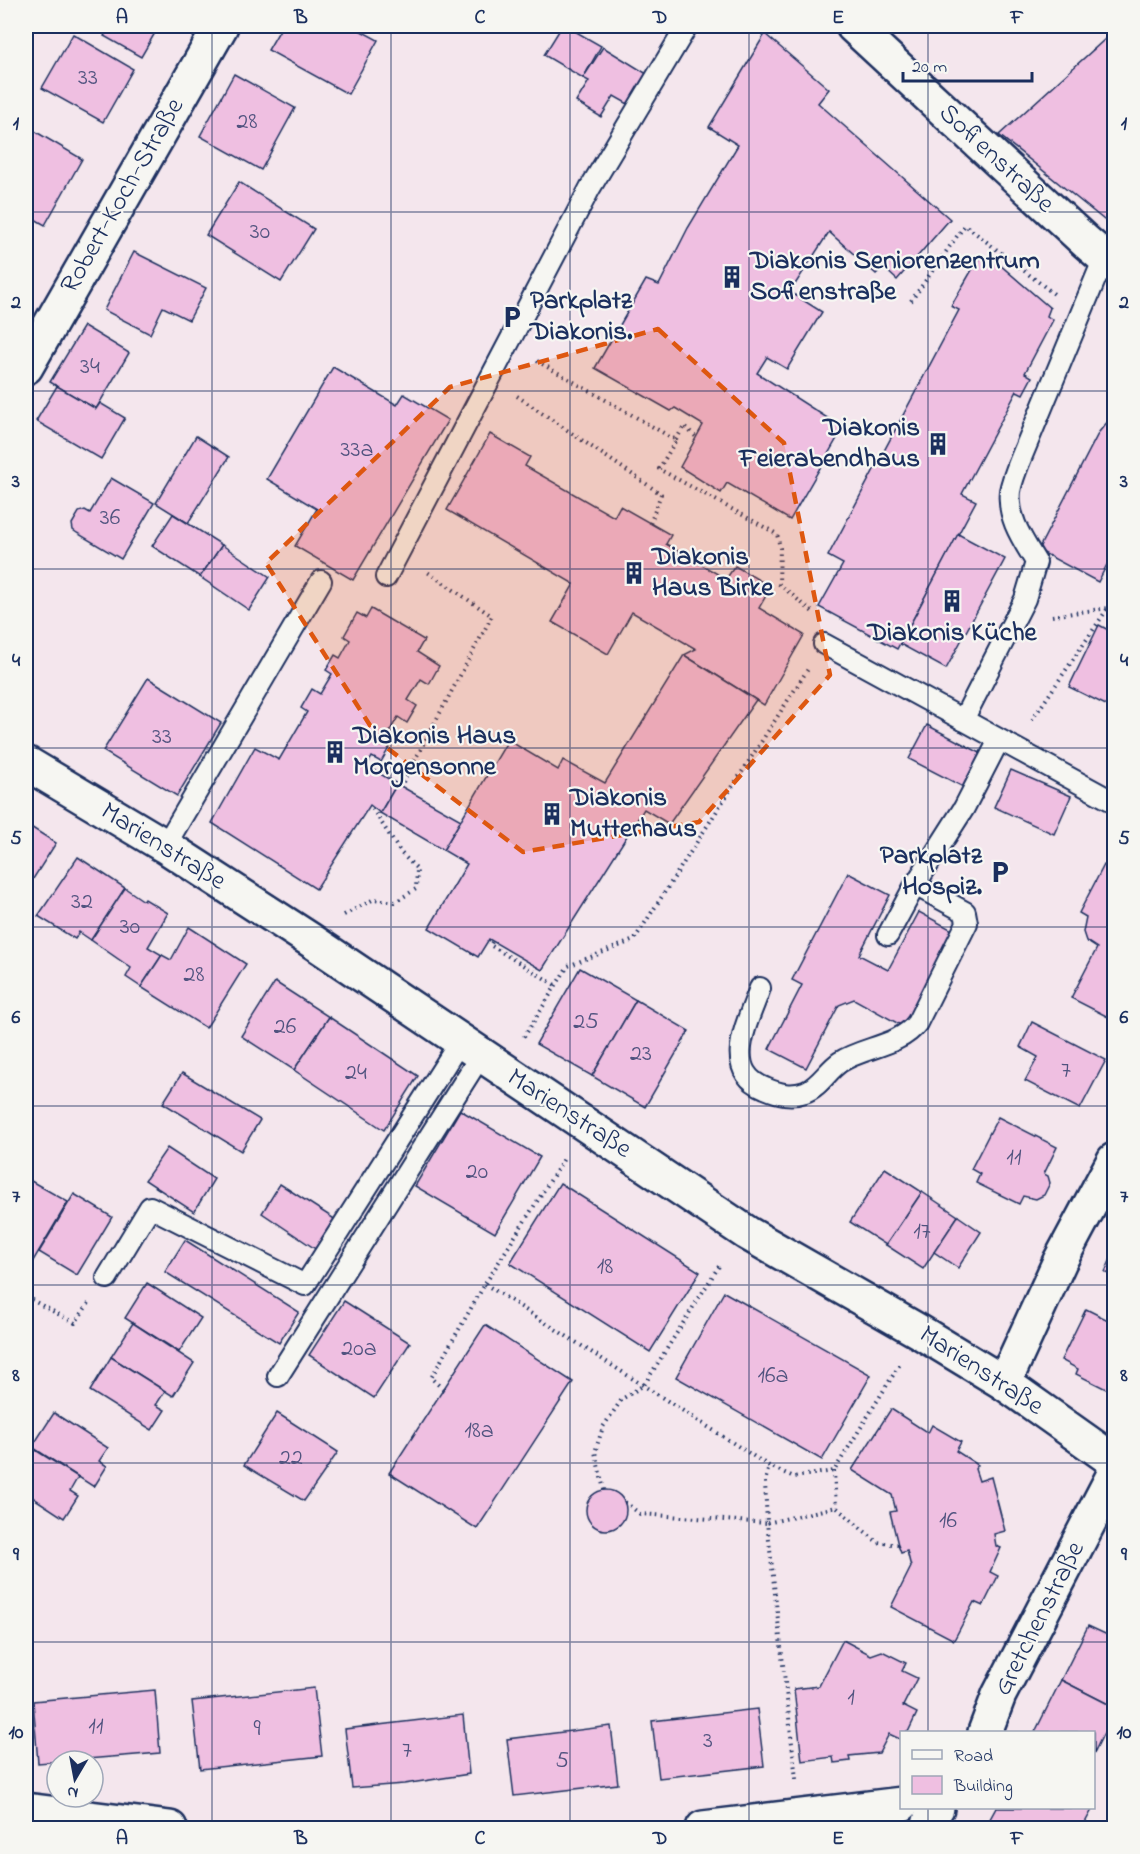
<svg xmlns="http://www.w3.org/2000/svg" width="1140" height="1854" font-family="'Indie Flower',sans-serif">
<rect width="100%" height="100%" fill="#f4e6ed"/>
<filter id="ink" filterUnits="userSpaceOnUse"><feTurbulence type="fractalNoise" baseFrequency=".0167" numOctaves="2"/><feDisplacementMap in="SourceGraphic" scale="12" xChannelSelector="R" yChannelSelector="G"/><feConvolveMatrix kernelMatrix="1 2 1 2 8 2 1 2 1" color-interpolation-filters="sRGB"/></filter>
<g filter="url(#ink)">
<g fill="#efbfe1" stroke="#1b2f5e" stroke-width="1.5">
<polygon points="110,26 159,26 141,57 104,36"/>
<polygon points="282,26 352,26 378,40 348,94 268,50"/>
<polygon points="562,26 566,26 601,46 583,78 544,55"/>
<polygon points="1114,31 1114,228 999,135"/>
<polygon points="73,34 133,69 103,122 42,88"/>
<polygon points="765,34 829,89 818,103 950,219 897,280 883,267 876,274 829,232 790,292 822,312 787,369 767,357 757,373 843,428 790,520 727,483 721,493 680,467 703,425 675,408 671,411 595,368 646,280 659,285 688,228 738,145 709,127"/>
<polygon points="603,47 647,74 628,104 614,96 601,117 576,102 589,81 583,78"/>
<polygon points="234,74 295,108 261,170 200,136"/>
<polygon points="26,126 82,159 45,225 26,214"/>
<polygon points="239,182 314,229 281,282 206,235"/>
<polygon points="134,252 206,288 189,320 163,307 150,334 104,310"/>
<polygon points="980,256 992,258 1050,308 1047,316 1053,320 1025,373 1032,377 1023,394 1017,391 962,494 976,501 897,649 819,607 843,564 828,556 959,310 951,306"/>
<polygon points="84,326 129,353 96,409 50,382"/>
<polygon points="333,367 397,405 404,394 448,420 353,580 295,546 317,509 267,479"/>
<polygon points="57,386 96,409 100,403 125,418 101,459 36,421"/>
<polygon points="1114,414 1114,551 1098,582 1038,550 1099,432"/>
<polygon points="490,434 530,457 525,466 614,517 620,506 671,535 666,544 726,579 735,566 771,587 759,608 804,635 764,705 684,655 696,649 632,612 608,654 552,622 574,584 447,510"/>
<polygon points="196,436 229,457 188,523 156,503"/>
<polygon points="111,478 154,503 121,559 77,533 73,530 72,524 79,512 85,510 90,513"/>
<polygon points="173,514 222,545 200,577 152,546"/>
<polygon points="958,534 1005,559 946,669 900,644"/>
<polygon points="222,545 270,577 249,610 200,577"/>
<polygon points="371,609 424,640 417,652 439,666 429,684 421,679 408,700 417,706 407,723 398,717 386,737 393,741 381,762 372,757 367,766 397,784 380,813 370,805 316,889 212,823 255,747 279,760 307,712 301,708 312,689 320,694 332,674 326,670 335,655 340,658 350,640 344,636 357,613 366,618"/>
<polygon points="1099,625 1114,633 1114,709 1069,687"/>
<polygon points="684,655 756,700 669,824 644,809 542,970 489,939 478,957 429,928 467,864 443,850 508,740 558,770 563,760 605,783"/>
<polygon points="148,678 221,723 177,796 103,751"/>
<polygon points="927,725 988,757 971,791 909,759"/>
<polygon points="1011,770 1071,796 1054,834 994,807"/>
<polygon points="397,784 461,820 443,850 380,813"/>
<polygon points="26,824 56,843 26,890"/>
<polygon points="78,857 125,888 91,940 79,932 75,939 38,916"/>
<polygon points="1104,865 1114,871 1114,1020 1071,998 1097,948 1086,941 1083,932 1086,917 1079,913"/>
<polygon points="848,873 890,895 859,955 888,970 919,912 956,932 906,1028 854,999 839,1005 806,1068 769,1049 802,985 792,980"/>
<polygon points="125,888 144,901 145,899 168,913 148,947 162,955 141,987 126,977 131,968 91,940"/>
<polygon points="189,927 246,964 206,1028 141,987 162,955 171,960"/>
<polygon points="580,968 636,1000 592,1076 536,1044"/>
<polygon points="275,982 329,1017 294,1070 241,1036"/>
<polygon points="636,1000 689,1031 645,1107 592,1076"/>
<polygon points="329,1017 418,1076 384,1130 294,1070"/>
<polygon points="1032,1022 1106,1060 1080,1109 1025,1081 1038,1057 1020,1047"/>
<polygon points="182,1073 260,1120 241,1151 163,1103"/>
<polygon points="460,1110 540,1157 495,1233 415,1186"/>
<polygon points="998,1117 1057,1147 1044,1174 1048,1176 1050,1183 1044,1195 1036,1199 1023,1196 1019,1204 976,1183 980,1174 971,1169"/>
<polygon points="167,1148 214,1179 194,1212 145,1180"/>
<polygon points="885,1168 922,1192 886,1245 850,1222"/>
<polygon points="31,1181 68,1202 33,1261 26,1256 26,1190"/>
<polygon points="560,1183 700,1272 650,1352 510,1263"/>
<polygon points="280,1184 336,1220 317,1250 262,1213"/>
<polygon points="922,1192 958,1216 923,1269 886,1245"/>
<polygon points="74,1194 112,1217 77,1275 39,1252"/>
<polygon points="958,1216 981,1232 958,1268 934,1252"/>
<polygon points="185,1240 299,1312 279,1343 165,1272"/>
<polygon points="1114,1252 1114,1276 1105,1272"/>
<polygon points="147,1283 201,1318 179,1352 125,1318"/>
<polygon points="724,1292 871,1375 822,1460 676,1377"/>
<polygon points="344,1301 410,1343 374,1398 309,1355"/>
<polygon points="1086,1309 1114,1323 1114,1393 1076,1374 1078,1369 1061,1360"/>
<polygon points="133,1323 194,1363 173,1396 111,1357"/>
<polygon points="485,1325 573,1382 477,1529 389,1473"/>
<polygon points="111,1357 165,1391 156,1405 165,1410 152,1430 90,1391"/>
<polygon points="891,1409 928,1433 932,1425 961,1442 956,1451 978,1465 975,1469 979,1481 991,1477 1005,1531 994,1534 996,1546 1001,1548 990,1572 998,1576 983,1606 974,1602 954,1640 891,1607 911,1567 907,1551 901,1553 898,1545 890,1512 896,1511 892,1495 852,1470"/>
<polygon points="54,1413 108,1448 99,1461 107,1466 94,1487 32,1447"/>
<polygon points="277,1413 338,1452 304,1501 244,1465"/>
<polygon points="26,1444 78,1477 70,1491 78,1496 64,1518 26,1493"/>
<circle cx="606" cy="1510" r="20"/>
<polygon points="1088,1626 1114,1638 1114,1707 1061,1680"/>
<polygon points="843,1640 871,1655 882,1651 906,1663 902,1671 917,1678 903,1706 917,1713 908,1732 902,1732 902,1740 889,1734 879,1753 849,1756 850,1761 834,1763 833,1757 802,1761 794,1689 819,1686"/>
<polygon points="1061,1680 1114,1707 1114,1712 1094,1753 1094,1732 1035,1732"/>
<polygon points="314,1688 322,1756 200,1769 192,1701"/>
<polygon points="155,1690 160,1753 38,1763 33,1701"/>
<polygon points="757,1709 764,1766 659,1778 652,1721"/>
<polygon points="463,1715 469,1774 404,1784 352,1788 345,1729"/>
<polygon points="611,1726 618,1784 514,1796 507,1739"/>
<polygon points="996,1808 1093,1808 1082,1828 985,1828"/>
</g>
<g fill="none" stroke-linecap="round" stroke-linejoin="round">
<g stroke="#1b2f5e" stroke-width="24">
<g id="service">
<polyline points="386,577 590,188 687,26"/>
<polyline points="824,644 1114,802"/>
<path d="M963,720l62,-121 11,-37c-13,-22 -29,-44 -26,-71 2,-11 7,-23 11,-33l83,-200"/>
<polyline points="165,846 321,581"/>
<polyline points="888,935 915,885 964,808 999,740"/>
<path d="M760,988c-11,32 -40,82 5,100 14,6 26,9 40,4 14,-5 23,-22 35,-30 23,-15 60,-16 77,-39l50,-100 -2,-11 -50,-27"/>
<polyline points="107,1278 150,1207 305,1285 461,1040"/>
<polyline points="278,1376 481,1055"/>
</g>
</g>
<g stroke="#1b2f5e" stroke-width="38">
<g id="minor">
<polyline points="853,26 1086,242 1114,266"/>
<polyline points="26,367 221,26"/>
<polyline points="26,763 165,846 309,939 747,1233 920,1332 1004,1383 1114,1461"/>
<polyline points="1004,1383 1060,1261 1114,1160"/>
<polyline points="985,1732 999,1695 1114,1474"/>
<polyline points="26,1810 170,1828"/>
<polyline points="703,1828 902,1804"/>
<polyline points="928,1828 932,1815 937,1808"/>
</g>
</g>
<g stroke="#1b2f5e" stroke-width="4" stroke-dasharray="1.5 4.5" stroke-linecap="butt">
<polyline points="911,301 965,225 1054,294"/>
<polyline points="537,361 676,440 659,469 777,534 780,548 779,584 815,614"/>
<polyline points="517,396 661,494 650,524"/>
<polyline points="676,440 684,426 696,437"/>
<polyline points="1052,616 1108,608 1114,600"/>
<polyline points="1032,720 1108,608 1114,610"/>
<polyline points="403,782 492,616 426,571"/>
<polyline points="344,915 374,899 395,902 416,889 417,869 401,853 370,805"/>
<polyline points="492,942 490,945 557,986"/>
<polyline points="524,1037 568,966 634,940 808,669"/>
<polyline points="485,1284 769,1466 794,1477 834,1471 900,1364"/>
<polyline points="26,1297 75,1323 89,1303"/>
<polyline points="443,1389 431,1378 485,1284 565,1157"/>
<polyline points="834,1471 836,1507"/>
<polyline points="604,1490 595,1452 603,1427 622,1399 644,1385 721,1263"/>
<polyline points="625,1502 640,1514 767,1523 765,1482 769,1466"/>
<polyline points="796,1779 767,1523 836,1507 877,1542 898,1545"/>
</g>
<use href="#service" stroke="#f6f6f2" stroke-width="20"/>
<use href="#minor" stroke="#f6f6f2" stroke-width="33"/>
</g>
</g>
<path fill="#de5710" fill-opacity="0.2" stroke="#de5710" stroke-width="4.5" stroke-dasharray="12 8" stroke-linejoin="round" d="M658,329l126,114 46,232 -131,147 -176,30 -141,-108 -116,-181 184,-176z"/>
<path fill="none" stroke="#1b2f5e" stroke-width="1.5" stroke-opacity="0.55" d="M212,26v1802M391,26v1802M570,26v1802M749,26v1802M928,26v1706M26,212h1088M26,391h1088M26,569h1088M26,748h1088M26,927h1088M26,1106h1088M26,1285h1088M26,1463h1088M26,1642h1088M928,1808v20"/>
<defs>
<g id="building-bare" transform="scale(1.8)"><path d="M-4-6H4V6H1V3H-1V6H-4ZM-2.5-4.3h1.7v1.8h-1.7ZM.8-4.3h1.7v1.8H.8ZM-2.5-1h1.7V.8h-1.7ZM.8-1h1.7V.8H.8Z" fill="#1b2f5e" stroke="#f6f6f2" stroke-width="2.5" paint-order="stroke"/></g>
<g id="parking-bare" transform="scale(1.8)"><path d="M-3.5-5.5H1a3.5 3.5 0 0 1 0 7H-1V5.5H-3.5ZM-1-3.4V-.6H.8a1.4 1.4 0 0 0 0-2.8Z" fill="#1b2f5e" stroke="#f6f6f2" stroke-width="2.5" paint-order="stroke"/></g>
</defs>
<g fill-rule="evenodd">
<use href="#building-bare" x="732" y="277"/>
<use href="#parking-bare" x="512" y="317"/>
<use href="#building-bare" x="938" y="444"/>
<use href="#building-bare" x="634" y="573"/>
<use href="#building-bare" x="952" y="601"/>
<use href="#building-bare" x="335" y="752"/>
<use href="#building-bare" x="552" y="814"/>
<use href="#parking-bare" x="1000" y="872"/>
</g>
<g text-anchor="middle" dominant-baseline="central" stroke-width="4.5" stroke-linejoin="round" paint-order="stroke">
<g font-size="24" fill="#50537f">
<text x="88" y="78">33</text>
<text x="247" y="122">28</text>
<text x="260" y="232">30</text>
<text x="90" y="367">34</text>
<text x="357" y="450">33a</text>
<text x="110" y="518">36</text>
<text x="162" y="737">33</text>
<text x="82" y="902">32</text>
<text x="130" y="927">30</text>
<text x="194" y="975">28</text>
<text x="586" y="1022">25</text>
<text x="285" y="1027">26</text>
<text x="641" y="1054">23</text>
<text x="1066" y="1071">7</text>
<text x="356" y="1073">24</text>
<text x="1014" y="1158">11</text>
<text x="477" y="1172">20</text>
<text x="922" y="1232">17</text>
<text x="605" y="1267">18</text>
<text x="359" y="1349">20a</text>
<text x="773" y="1376">16a</text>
<text x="479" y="1431">18a</text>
<text x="291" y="1458">22</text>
<text x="948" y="1521">16</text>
<text x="851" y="1698">1</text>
<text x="96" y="1727">11</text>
<text x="257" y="1729">9</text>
<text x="708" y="1741">3</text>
<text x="407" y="1751">7</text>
<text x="562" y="1761">5</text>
</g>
<g font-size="27" fill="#1b2f5e" stroke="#f6f6f2">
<text transform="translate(996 159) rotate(43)">Sofienstraße</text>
<text transform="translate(123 196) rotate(-60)">Robert-Koch-Straße</text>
<text transform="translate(163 847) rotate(32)">Marienstraße</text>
<text transform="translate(569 1114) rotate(33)">Marienstraße</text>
<text transform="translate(981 1371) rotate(33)">Marienstraße</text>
<text transform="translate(1040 1619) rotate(-63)">Gretchenstraße</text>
</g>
<g font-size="27" font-weight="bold" fill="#1b2f5e" stroke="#f6f6f2" text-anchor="start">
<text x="750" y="261">Diakonis Seniorenzentrum<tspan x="750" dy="31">Sofienstraße</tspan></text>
<text x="530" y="301">Parkplatz<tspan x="530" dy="31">Diakonis.</tspan></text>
<text x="920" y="428" text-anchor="end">Diakonis<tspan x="920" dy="31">Feierabendhaus</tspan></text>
<text x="652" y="557">Diakonis<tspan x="652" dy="31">Haus Birke</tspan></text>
<text x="952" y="633" text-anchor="middle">Diakonis Küche</text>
<text x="353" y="736">Diakonis Haus<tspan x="353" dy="31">Morgensonne</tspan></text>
<text x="570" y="798">Diakonis<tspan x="570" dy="31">Mutterhaus</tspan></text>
<text x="982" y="856" text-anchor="end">Parkplatz<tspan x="982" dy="31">Hospiz.</tspan></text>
</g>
</g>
<rect width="1140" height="1854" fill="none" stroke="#f6f6f2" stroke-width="66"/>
<rect x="900" y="1731" width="195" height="78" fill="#f6f6f2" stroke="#9ea6b7" stroke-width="1.5"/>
<rect x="912" y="1750" width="30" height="9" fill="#f6f6f2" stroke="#9ea6b7" stroke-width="1.5"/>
<text x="954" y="1761" font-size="18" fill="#1b2f5e">Road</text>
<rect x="912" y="1776" width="30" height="18" fill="#efbfe1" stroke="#9ea6b7" stroke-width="1.5"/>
<text x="954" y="1791" font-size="18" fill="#1b2f5e">Building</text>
<g transform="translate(75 1779) rotate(190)"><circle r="28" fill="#f6f6f2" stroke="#9ea6b7" stroke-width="1.5"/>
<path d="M0-4.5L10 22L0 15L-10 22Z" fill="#1b2f5e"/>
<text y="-9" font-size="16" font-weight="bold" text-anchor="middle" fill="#1b2f5e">N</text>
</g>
<path d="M903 72v9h129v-9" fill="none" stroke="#1b2f5e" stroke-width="3"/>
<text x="912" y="72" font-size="18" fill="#1b2f5e" stroke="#f6f6f2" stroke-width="4.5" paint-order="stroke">20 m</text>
<rect x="33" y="33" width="1074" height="1788" fill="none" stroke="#1b2f5e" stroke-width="2"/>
<g font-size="20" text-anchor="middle" font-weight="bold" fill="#1b2f5e">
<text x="122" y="23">A</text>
<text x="301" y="23">B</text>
<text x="480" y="23">C</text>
<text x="660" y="23">D</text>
<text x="838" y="23">E</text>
<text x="1017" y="23">F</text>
<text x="16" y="129">1</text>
<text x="1124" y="129">1</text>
<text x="16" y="308">2</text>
<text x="1124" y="308">2</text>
<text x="16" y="487">3</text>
<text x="1124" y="487">3</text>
<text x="16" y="666">4</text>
<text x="1124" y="666">4</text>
<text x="16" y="844">5</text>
<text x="1124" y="844">5</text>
<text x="16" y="1023">6</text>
<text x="1124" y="1023">6</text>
<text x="16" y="1202">7</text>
<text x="1124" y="1202">7</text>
<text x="16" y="1381">8</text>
<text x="1124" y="1381">8</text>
<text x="16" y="1560">9</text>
<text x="1124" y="1560">9</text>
<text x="16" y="1738">10</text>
<text x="1124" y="1738">10</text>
<text x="122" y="1844">A</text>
<text x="301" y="1844">B</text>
<text x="480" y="1844">C</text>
<text x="660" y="1844">D</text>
<text x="838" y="1844">E</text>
<text x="1017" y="1844">F</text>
</g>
</svg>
